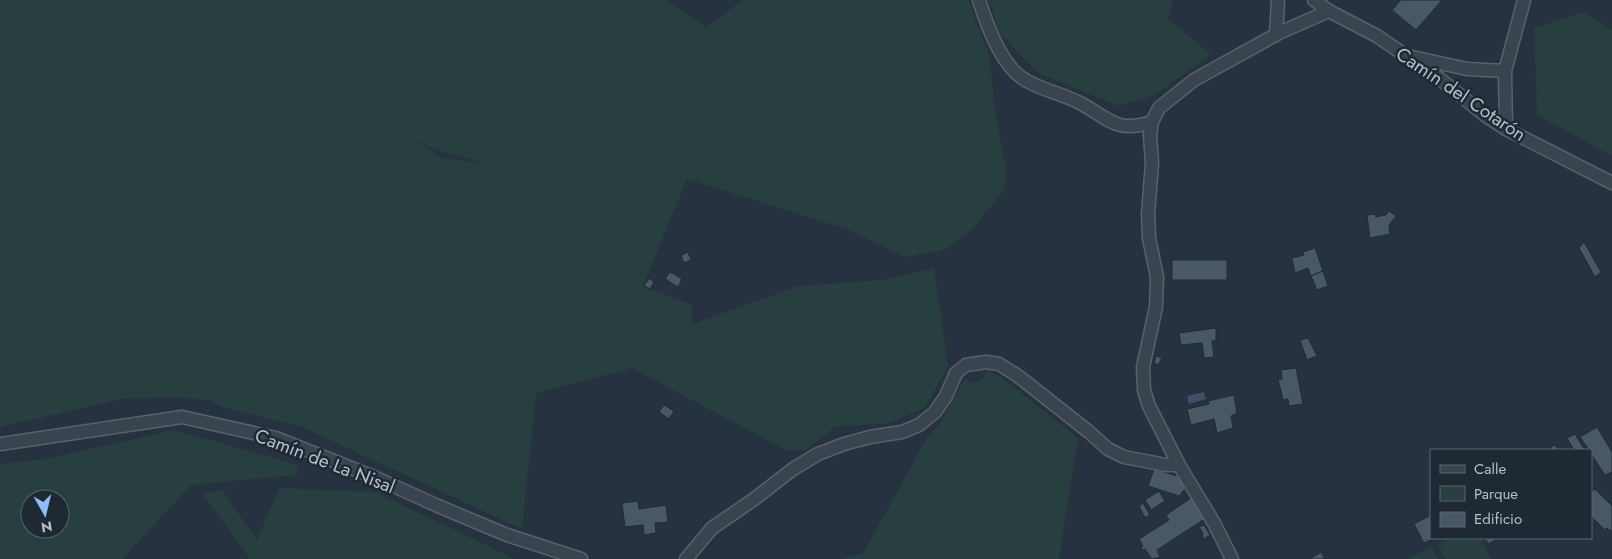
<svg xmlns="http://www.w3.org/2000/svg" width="1612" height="559" font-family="Jost,sans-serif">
<rect width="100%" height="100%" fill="#26323f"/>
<g fill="#283f40" fill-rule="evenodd">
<path d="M0,0h666l40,27 37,-27h226l8,25 13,32 4,47 13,72 -5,17 -30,36 -27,21 -40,7 -58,-28 -160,-50 -44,107 49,19v19l106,-38 83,-6 53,-12 14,98 -23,42 -39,16 -50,2 -30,24h-20l-154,-82 -96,25 -14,136 -220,-102 -81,-20 -12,-7 -33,-2 -54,1 -122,28zM414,140l30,12 41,11 -43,-5z"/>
<polygon points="989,0 1173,0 1168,19 1211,54 1155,95 1119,106 1040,74 999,32"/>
<polygon points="1584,12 1612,30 1612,156 1537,115 1534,28"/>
<polygon points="988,371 1002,378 1078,438 1059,559 840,559 863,554 926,439 941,422 965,379 972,383 979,382"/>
<path d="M175,430l123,35 -1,10 -106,10 -69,74h-122v-95l45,-5zM30,499h30v30h-30z"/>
<polygon points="279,488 375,492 515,559 250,559 203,494 222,490 257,540"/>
<polygon points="1451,538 1480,538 1491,559 1445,559 1437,544"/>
<polygon points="1432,547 1438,559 1407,559"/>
</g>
<polygon fill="#3c5168" points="1204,392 1206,399 1189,404 1187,396"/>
<g fill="#4a5865" stroke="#202b36">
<polygon points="1401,0 1442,0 1416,30 1392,10"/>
<polygon points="1389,211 1396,216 1389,225 1390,234 1370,238 1367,215 1375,214 1376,217 1386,215"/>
<polygon points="1584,242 1601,272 1595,277 1579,248"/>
<polygon points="1315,248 1323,271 1311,276 1308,268 1295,273 1292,258 1304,255 1303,252"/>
<polygon points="688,252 691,260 684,263 681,255"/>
<rect x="1172" y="260" width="55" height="20"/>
<polygon points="1323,271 1328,286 1317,290 1311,276"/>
<polygon points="670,272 682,279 678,287 665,279"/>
<polygon points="649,278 654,282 650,289 644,286"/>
<polygon points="1216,328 1216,341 1212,341 1214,357 1204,358 1202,343 1181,345 1179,333"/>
<polygon points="1308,338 1317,356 1307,360 1300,340"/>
<polygon points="1156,356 1162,358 1158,365 1154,363"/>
<polygon points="1296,368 1303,404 1289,406 1288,399 1283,400 1278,379 1282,379 1281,370"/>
<polygon points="1234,395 1237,413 1231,416 1233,428 1217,433 1214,419 1191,425 1187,409 1209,404 1208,401"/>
<polygon points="664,405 674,411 669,419 659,412"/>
<polygon points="1597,427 1612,452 1612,472 1605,475 1591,454 1591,450 1589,450 1580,437"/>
<polygon points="1575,434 1584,449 1582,450 1574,450 1567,438"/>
<polygon points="1554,445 1560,450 1548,450"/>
<polygon points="1154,469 1180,477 1188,485 1179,496 1148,486"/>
<polygon points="1595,489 1612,506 1612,532 1607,528 1605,530 1591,516 1591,493"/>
<polygon points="1159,491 1165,501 1151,510 1145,500"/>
<polygon points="1191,498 1194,503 1196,502 1206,518 1157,550 1160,557 1152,559 1145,549 1143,550 1141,548 1143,546 1139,539 1169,520 1166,515"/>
<polygon points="638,501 639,509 666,505 668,522 655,523 656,533 644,535 643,525 625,527 622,503"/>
<polygon points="1143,503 1150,515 1145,518 1139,506"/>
<polygon points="1431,515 1431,538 1434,538 1424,543 1414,524"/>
<polygon points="1204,525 1210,535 1204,539 1202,535 1203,533 1199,527"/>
<polygon points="1485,538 1499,538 1488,544"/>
<polygon points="1321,552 1325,559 1310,559"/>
</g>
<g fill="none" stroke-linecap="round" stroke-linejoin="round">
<g stroke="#57626d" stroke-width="15">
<g id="street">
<path d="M979,0c8,26 23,68 48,81 16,9 35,13 51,21 30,15 36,32 74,20"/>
<polyline points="1314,0 1329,11 1377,36 1440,79 1486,116 1506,129 1612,183"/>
<polyline points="1276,35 1278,0"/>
<polyline points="1412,57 1467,69 1505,71 1524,0"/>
<polyline points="1505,71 1506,129"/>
<polyline points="0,444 182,417 276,438 374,477 438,506 507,535 581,559"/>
<polyline points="686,559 712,528 753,500 793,469 818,454 844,444 870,437 902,432 919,425 935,412 946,396 956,373 966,365 986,362 999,364 1018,376 1089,432 1108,449 1124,457 1166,465 1179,465"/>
<polyline points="1232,559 1214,523 1179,465 1149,406 1144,390 1143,367 1156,307 1157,277 1149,238 1148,214 1152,163 1150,135 1152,122 1159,108 1194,80 1279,33 1329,11"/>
</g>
</g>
<use href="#street" stroke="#3a444f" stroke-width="12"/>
</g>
<g text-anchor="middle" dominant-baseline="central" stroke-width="5" stroke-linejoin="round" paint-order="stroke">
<g font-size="19" fill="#b6bfca" stroke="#1e2934">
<text transform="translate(1461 94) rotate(34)">Camín del Cotarón</text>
<text transform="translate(325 461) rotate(21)">Camín de La Nisal</text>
</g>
</g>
<rect x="1430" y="449" width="162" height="90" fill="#1e2934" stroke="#5b6570"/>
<rect x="1440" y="465" width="25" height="8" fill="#3a444f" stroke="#5b6570"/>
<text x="1474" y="474" font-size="15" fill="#b6bfca">Calle</text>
<rect x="1440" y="486" width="25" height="15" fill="#283f40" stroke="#5b6570"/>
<text x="1474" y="499" font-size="15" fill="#b6bfca">Parque</text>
<rect x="1440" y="512" width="25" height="15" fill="#4a5865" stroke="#5b6570"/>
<text x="1474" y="524" font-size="15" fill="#b6bfca">Edificio</text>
<g transform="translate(45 514) rotate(172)"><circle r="24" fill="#1e2934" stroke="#5b6570"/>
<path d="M0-4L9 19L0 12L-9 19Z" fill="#8fbef6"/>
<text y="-8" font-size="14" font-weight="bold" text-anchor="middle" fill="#b6bfca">N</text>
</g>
</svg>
